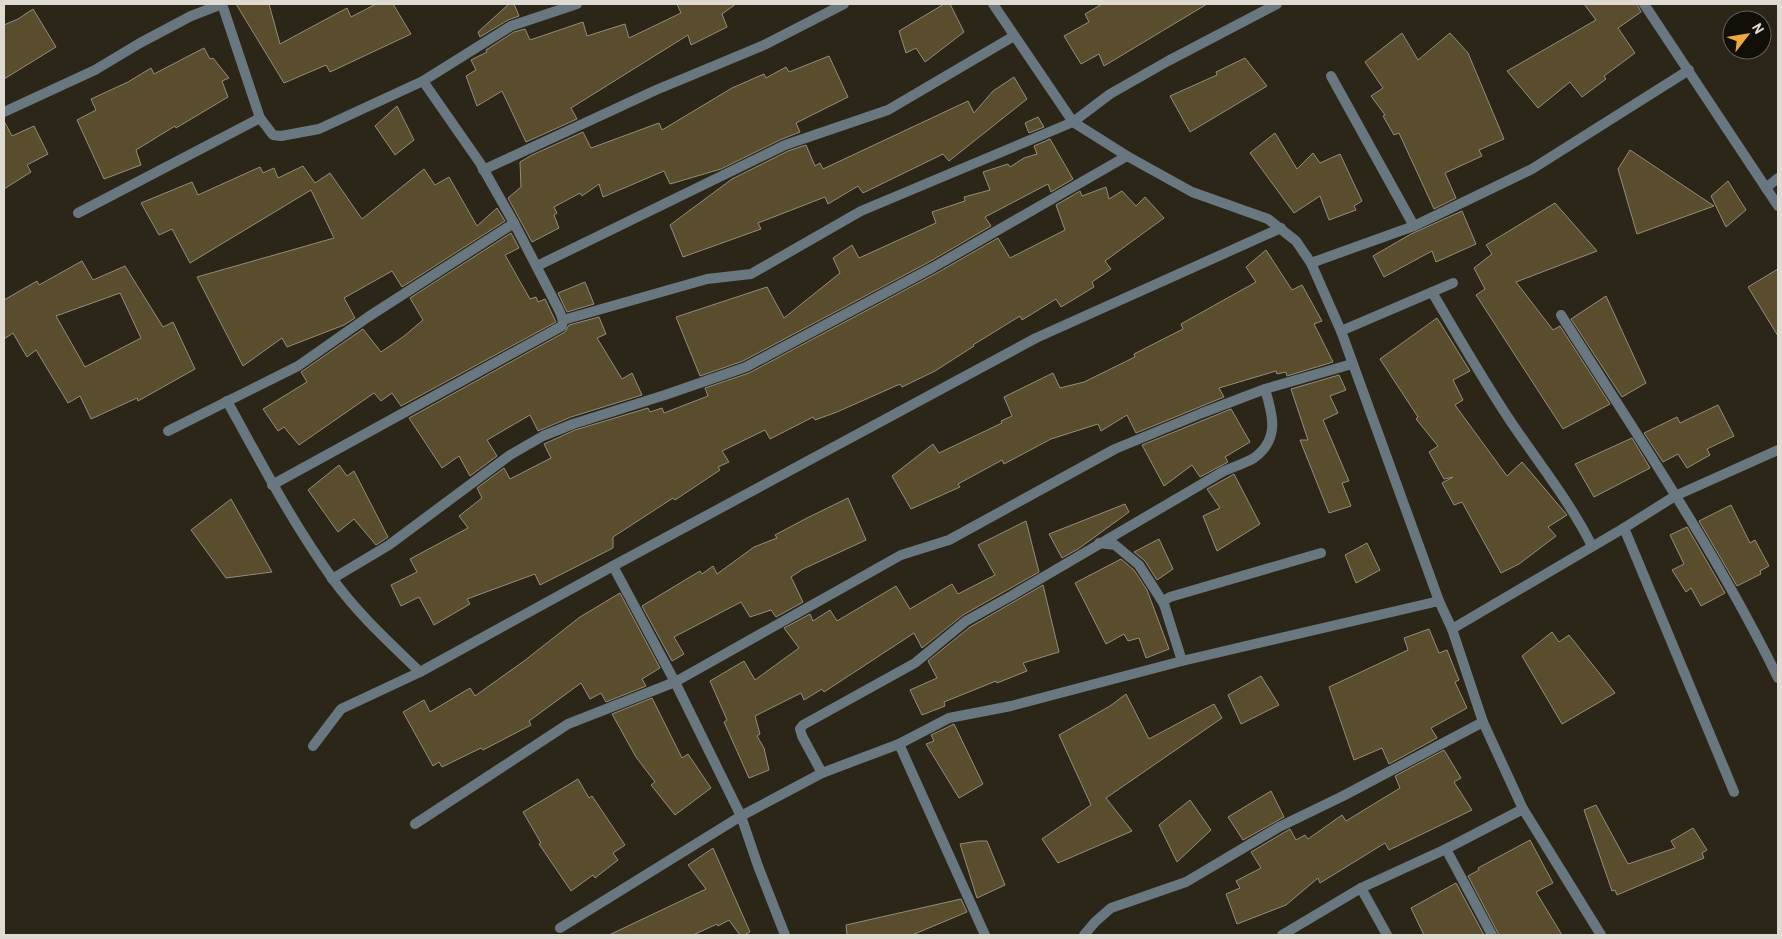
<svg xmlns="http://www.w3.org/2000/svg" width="1782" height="939" font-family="Barlow,sans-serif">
<rect width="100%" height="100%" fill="#2b2618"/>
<g fill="#594d2d" stroke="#948d7d" fill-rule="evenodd">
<polygon points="236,4 269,4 280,44 347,8 351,17 376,4 393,4 411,34 330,72 326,65 284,83"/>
<polygon points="509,4 514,4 519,16 508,20 480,37 478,32"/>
<polygon points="677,4 736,4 722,14 727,27 691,45 688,35 571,108 577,119 526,142 502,91 477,106 466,76 476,70 471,60 487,52 486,50 514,32 525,29 530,40 583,22 587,36 625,24 629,38 681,13"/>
<polygon points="944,4 950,4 964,32 925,62 916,48 906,53 899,31"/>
<polygon points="1102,4 1207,4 1104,66 1099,54 1081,64 1064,36 1089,22 1085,14"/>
<polygon points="1584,4 1637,4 1641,12 1618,28 1635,53 1604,76 1606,79 1582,97 1570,82 1538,108 1507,71 1596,20"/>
<polygon points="33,9 56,47 4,79 4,25 18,19"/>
<polygon points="1402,33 1418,60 1450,33 1468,53 1504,139 1479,150 1482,156 1445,173 1456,198 1434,209 1399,133 1394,135 1383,116 1385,115 1371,96 1383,88 1365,62"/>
<polygon points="204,48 210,59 213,58 229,78 222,81 228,97 176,128 175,126 136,150 141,165 104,179 77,120 96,110 91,99 128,82 151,68 154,74"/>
<polygon points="829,56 848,97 796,123 800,132 782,139 721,169 670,184 664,171 603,197 599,184 582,196 580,193 554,207 557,213 554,215 559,228 532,242 508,198 521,187 520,162 532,155 583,132 591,148 659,123 662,130 732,88 764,74 766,78 786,67 789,72"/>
<polygon points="1245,58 1267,86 1190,132 1170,96 1217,75 1216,72"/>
<polygon points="1014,77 1027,99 949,161 943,154 863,193 858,186 828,204 825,197 758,223 761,229 683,257 670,225 732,179 788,151 806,145 815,166 820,163 823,169 968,101 974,113 993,91"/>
<polygon points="397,106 414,140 395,155 375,126"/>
<polygon points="1038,117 1044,127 1029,133 1025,123"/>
<polygon points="4,121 12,136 34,126 48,154 27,165 31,172 4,189"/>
<polygon points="1275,133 1297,169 1313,153 1320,163 1340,154 1362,201 1354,206 1356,210 1329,220 1320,196 1294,213 1250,153"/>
<polygon points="1050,139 1073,179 1051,192 1048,184 985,217 991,226 929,262 743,361 700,376 676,317 767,287 784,318 840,273 833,258 852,245 859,258 936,223 932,212 965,201 964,197 990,190 983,172 1008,164 1010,167 1024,158 1037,154 1034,146"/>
<polygon points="1630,150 1714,206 1637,234 1618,169"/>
<polygon points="303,166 315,183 330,173 362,219 424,169 435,185 449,177 477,226 497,208 505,221 402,287 392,271 344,298 355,318 344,325 287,347 282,338 243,366 197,277 334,238 311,190 190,263 172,229 159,235 141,203 192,182 198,195 260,167 263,173 274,168 278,178"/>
<polygon points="1728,181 1746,210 1726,227 1711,196"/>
<polygon points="1106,187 1109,199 1122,191 1136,206 1145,197 1164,218 1105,261 1111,269 1092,282 1094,287 1061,307 1056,299 1022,320 1020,316 973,345 974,346 935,371 902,387 900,384 837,412 815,420 813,417 770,439 765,430 722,451 729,462 718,467 720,470 675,500 673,498 613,537 613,548 540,585 535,574 467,599 470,604 434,625 419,597 401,606 391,585 417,572 410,559 468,528 459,516 482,498 477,488 504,468 510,479 551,458 544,444 575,430 648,408 650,412 662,408 664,413 708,396 705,388 749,373 935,274 998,238 1010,258 1065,230 1056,205 1080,191 1082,196"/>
<polygon points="1555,203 1597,251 1516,282 1553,330 1560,326 1610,404 1563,429 1476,295 1485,289 1474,268 1492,254 1486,245"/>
<polygon points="1462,211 1476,244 1436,262 1432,251 1384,277 1373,256 1411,234"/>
<polygon points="511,233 519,248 505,255 530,299 536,297 538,302 545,299 556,322 401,406 392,393 381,401 374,393 299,445 284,427 278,431 263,409 307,382 301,372 363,329 381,352 403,337 423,320 410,298"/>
<polygon points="1266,250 1292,290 1302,285 1322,321 1314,324 1333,362 1287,376 1286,372 1277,374 1276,371 1219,388 1224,397 1136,433 1127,415 1101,431 1098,424 1051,439 1004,464 1002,460 958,484 960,487 911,509 892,476 933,444 939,453 1002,423 1001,421 1012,416 1004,397 1053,373 1060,388 1084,382 1135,357 1134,354 1183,329 1181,324 1256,282 1246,267"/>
<path d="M82,261l11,19 32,-14 38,61 10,-5 22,47 -57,32 -1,-3 -46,21 -11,-23 -12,7 -32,-53 -9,7 -14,-24 -9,6v-39l33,-19 2,4zM120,293l21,45 -56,29 -29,-51z"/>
<polygon points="1778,269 1778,336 1748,287"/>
<polygon points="585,282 594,304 567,312 558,293"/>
<polygon points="1606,296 1646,383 1622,397 1571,319"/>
<polygon points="599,317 606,334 597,338 622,379 632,373 642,395 571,417 538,431 530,415 487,440 497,456 470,476 459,456 442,468 409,418 565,332 569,325"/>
<polygon points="1437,318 1470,371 1453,380 1463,400 1455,405 1507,476 1522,462 1567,515 1548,527 1556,536 1519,564 1501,573 1462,502 1454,505 1442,483 1453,477 1444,479 1429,452 1438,446 1416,419 1418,417 1380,359"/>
<polygon points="1339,375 1346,390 1330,396 1338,413 1323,420 1349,481 1342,483 1351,506 1329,513 1300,440 1308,440 1291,389"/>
<polygon points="1718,405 1734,436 1707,449 1710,455 1687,468 1678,454 1663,462 1644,433 1677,417 1680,423"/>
<polygon points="1231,409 1250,442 1225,457 1228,462 1200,477 1192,465 1164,486 1142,445"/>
<polygon points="1632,438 1650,468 1594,497 1575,464"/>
<polygon points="339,465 347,476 354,471 388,537 376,545 354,519 338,532 308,490"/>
<polygon points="1234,474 1260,524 1217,551 1203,516 1220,508 1207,489"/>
<polygon points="848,498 866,540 803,569 791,577 803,602 776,617 771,610 750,617 741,602 674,637 684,654 672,661 642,606 700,571 702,574 713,566 717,574 754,547 777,538 775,535 807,518"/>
<polygon points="231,499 272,572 226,578 191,530"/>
<polygon points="1125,504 1129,512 1078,549 1062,558 1049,534"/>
<polygon points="1731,505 1750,543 1755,540 1769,566 1760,571 1761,574 1737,586 1699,521"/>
<polygon points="1026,521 1039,572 963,615 922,648 914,633 824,692 822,689 804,700 801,693 755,716 760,734 757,736 764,748 769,770 749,778 724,722 727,720 710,681 744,661 755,680 799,648 784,628 810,614 813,621 830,610 837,621 896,586 910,609 952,584 958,594 995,575 978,545"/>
<polygon points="1687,527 1725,593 1701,606 1691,588 1686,592 1672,570 1684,564 1670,535"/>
<polygon points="1159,539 1173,569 1157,580 1145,561 1134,552"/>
<polygon points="1367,543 1380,570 1356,583 1345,555"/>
<polygon points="1121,559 1134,570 1147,590 1169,649 1146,658 1139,638 1128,641 1124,634 1106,644 1075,583"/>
<polygon points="1043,585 1059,652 1023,663 1027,671 997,683 996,681 944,702 945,706 922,715 910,690 937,678 928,661 970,627"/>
<polygon points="620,593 660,668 642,679 646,686 606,702 601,693 590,699 581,683 529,721 531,725 483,750 481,748 442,767 439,762 433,766 403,712 424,700 430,712 470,688 475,696 524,661 580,617"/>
<polygon points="1429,629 1439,653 1447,650 1459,680 1455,682 1467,708 1431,728 1437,738 1389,764 1382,748 1354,760 1329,687 1408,650 1404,638"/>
<polygon points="1552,632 1559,642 1569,635 1615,693 1562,724 1522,656"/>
<polygon points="1261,676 1279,705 1241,724 1228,695"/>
<polygon points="1126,694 1149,739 1214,704 1222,718 1106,798 1132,831 1058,863 1042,839 1091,805 1059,735 1110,706"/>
<polygon points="652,698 682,758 688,754 711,788 675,815 651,785 655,782 636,757 612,714"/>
<polygon points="954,724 983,784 959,798 926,744 934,741 931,735"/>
<polygon points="1444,750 1461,778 1454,782 1472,810 1389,850 1385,843 1320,883 1318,878 1286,905 1237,924 1226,894 1240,888 1236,881 1261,868 1251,852 1290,829 1296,840 1305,835 1308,839 1342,815 1346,821 1400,788 1395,776"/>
<polygon points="578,779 589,798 592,796 625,845 613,853 618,860 595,878 593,875 571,891 539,844 541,843 523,812"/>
<polygon points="1271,791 1284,817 1243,840 1228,817"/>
<polygon points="1190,800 1211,830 1177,862 1159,825"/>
<polygon points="1596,805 1628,864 1675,848 1671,841 1693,828 1707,850 1702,853 1704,858 1617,895 1615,890 1612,891 1584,810"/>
<polygon points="1530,840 1553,883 1536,892 1562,935 1499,935 1468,876 1479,870 1478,868"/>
<polygon points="978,841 987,841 1005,885 977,898 960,844"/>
<polygon points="713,848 750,932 744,935 740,935 729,920 718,926 717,924 693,935 609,935 706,889 688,865"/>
<polygon points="1456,883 1484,935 1424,935 1411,908"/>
<polygon points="961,899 967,912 912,935 847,935 846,925"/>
</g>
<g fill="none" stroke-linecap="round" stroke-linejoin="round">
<g stroke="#687780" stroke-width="10">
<polyline points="222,4 260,118 273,135 281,136 319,129 423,81 511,26 577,4"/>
<polyline points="993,4 1073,122 1127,156 1192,192 1268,219 1296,241 1311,263 1341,331 1439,601 1452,629 1483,722 1523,809 1601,935"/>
<polyline points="1644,4 1778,206"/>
<polyline points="1331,76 1414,226"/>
<polyline points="4,112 95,70 140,43 191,16 222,4"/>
<polyline points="483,170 656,90 764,45 844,4"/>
<polyline points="1766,188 1778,178"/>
<polyline points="78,213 260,118"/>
<polyline points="1311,263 1414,226 1532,169 1689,70"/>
<polyline points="537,266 785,145 888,110 1014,36"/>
<path d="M1432,292c25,43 50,86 77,127 28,42 60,81 83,127"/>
<path d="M1561,315c75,119 155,236 217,363"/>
<polyline points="563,320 707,279 751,274 861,211 1073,122 1110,94 1168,61 1277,4"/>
<polyline points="1341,331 1453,283"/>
<path d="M227,401c33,60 65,121 105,177 25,35 57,64 88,94"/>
<polyline points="168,431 298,366 368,317 514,223"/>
<polyline points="272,485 562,326 563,320 559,310 514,223 480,163 423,81"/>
<polyline points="1624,528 1734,792"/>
<polyline points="1099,543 1115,545 1139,565 1164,604"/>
<polyline points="613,566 675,682 741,816 758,866 785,935"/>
<polyline points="332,579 389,545 510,455 543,436 573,424 665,395 746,367 932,268 1127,156"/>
<polyline points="1452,629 1624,528 1675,496 1778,450"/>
<polyline points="1182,661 1164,604 1165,600 1170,597 1321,553"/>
<polyline points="899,744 985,935"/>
<polyline points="313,746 341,709 420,672 613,566 1036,338 1281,228"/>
<path d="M822,773l-20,-37 -2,-7 3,-4 112,-62 51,-42 45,-25 213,-125c9,-4 22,-8 30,-13 26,-19 19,-43 11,-69"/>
<polyline points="415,824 568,724 675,682 901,555 949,540 1115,449 1202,413 1265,389 1352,364"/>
<polyline points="1446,849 1492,935"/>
<polyline points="1361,888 1387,935"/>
<polyline points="560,928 741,816 822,773 899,744 949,718 1011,706 1182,661 1439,601"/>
<polyline points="1084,935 1095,922 1111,908 1186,882 1279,827 1343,796 1483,722"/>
<polyline points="1282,935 1361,888 1446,849 1523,809"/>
</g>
</g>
<rect width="1782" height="939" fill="none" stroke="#dfdbd3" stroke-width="10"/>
<g transform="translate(1747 35) rotate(59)"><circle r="24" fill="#120f09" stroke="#64615a"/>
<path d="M0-4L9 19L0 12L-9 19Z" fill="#efa73e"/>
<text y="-8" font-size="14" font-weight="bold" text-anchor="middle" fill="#dfdbd3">N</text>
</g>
</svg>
